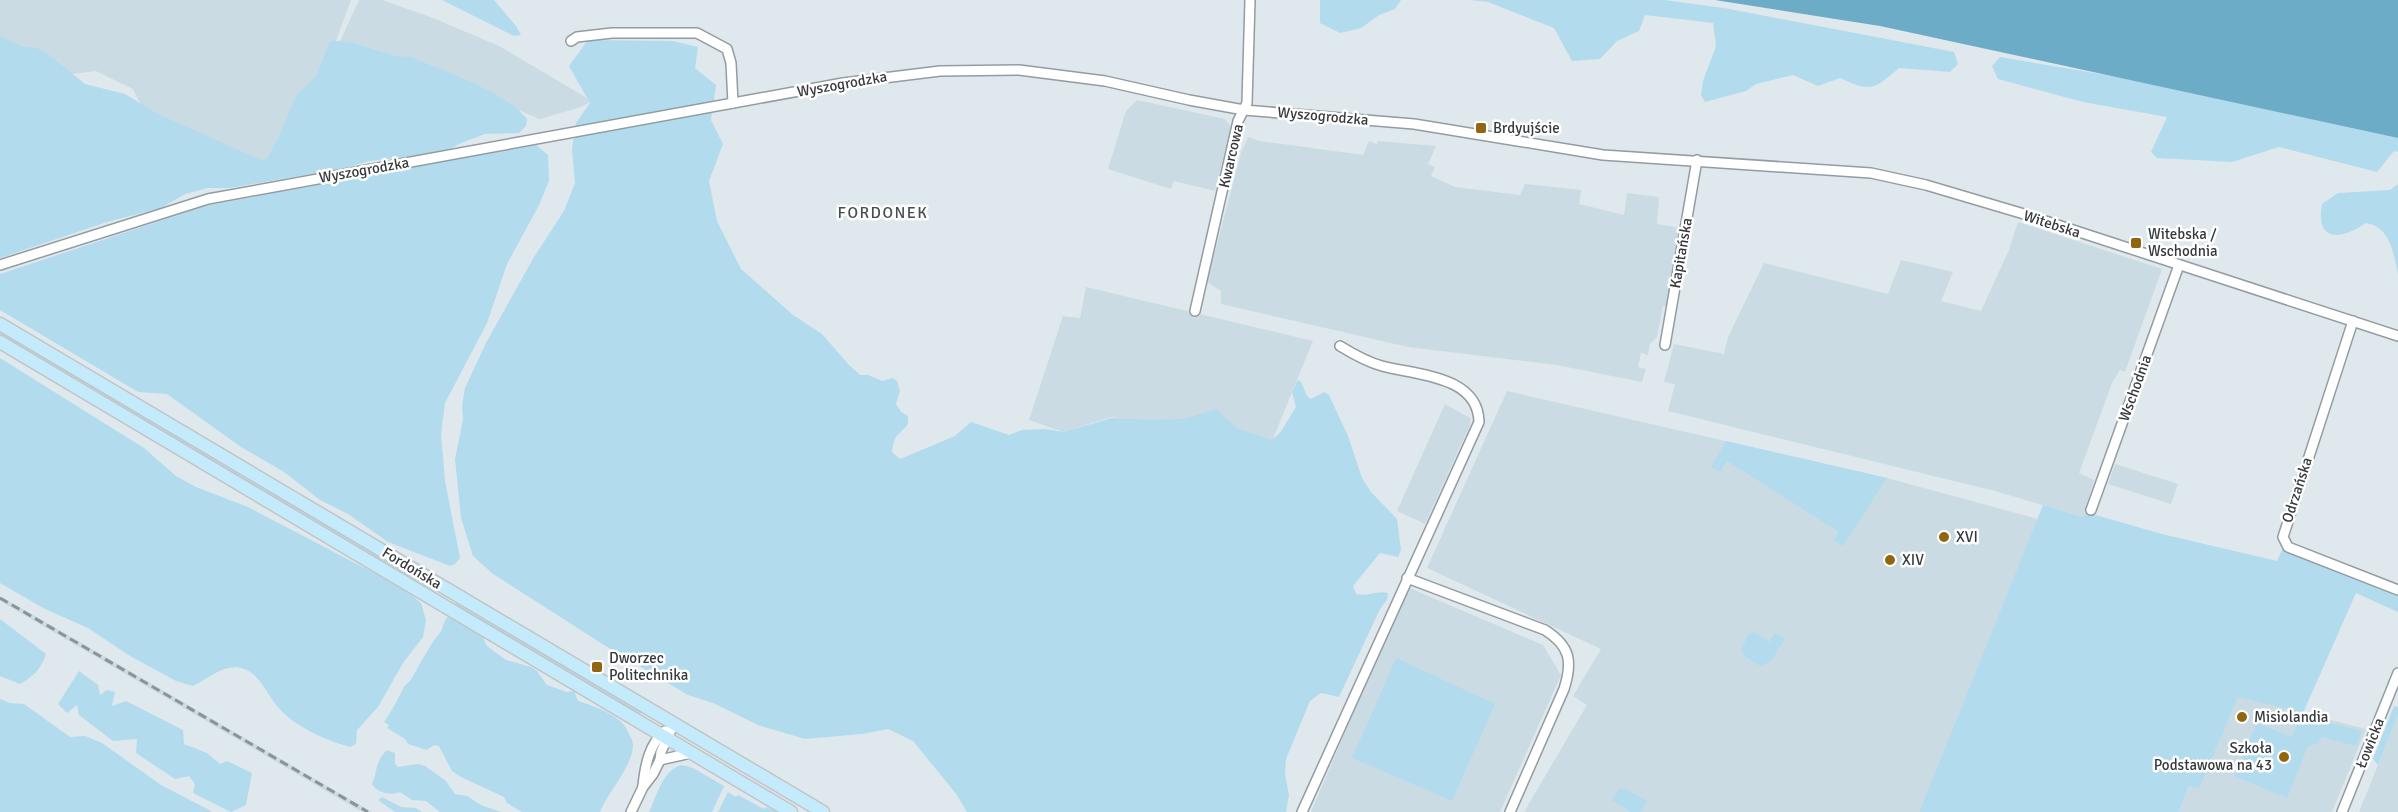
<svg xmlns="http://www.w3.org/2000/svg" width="2398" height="812" font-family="Signika,sans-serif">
<rect width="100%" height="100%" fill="#dfe8ec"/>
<g fill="#cbdbe3">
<polygon points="0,0 351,0 332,52 274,170 144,111 133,89 96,71 56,76 0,48"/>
<polygon points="359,0 382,0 433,18 499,46 592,101 581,107 540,119 406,64 336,50"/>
<polygon points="1137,100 1225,119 1231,127 1215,191 1174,181 1171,189 1108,169 1126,111"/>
<polygon points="1248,137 1260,141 1363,155 1369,141 1377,144 1378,141 1436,146 1428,164 1435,167 1431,176 1455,187 1520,195 1525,184 1581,190 1579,204 1624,215 1627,193 1659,197 1657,224 1681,228 1669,306 1663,306 1657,337 1650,344 1648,355 1641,353 1638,367 1646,369 1642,382 1557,365 1408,347 1221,304 1221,291 1207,282 1241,153"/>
<polygon points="2018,222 2162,269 2125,372 2120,370 2112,383 2079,473 2094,480 2083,517 1995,491 1668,411 1675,384 1664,382 1674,344 1724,354 1728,337 1764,263 1888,294 1901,260 1953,272 1941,301 1981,311 2009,250"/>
<polygon points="1086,287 1313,341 1270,446 1112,417 1063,432 1029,420 1063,316 1080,318"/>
<polygon points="1507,391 1887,478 2038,519 1919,812 1524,812 1587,705 1573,696 1601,649 1427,568"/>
<polygon points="1445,404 1470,418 1470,425 1425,524 1397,511"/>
<polygon points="2115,464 2178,484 2171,504 2108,484"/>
<polygon points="1407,587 1543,645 1561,675 1500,812 1311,812"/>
<polygon points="0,596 75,639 372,812 362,812 0,601"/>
<polygon points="2238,696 2366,729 2332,812 2179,812 2189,786 2199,789"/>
<polygon points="2398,715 2398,812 2359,812 2370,785"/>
</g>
<g fill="#b2dcee">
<polygon points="442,0 494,0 516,26 521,35 514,36"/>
<polygon points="1320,0 1401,0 1395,9 1379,15 1361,28 1340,33 1320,23"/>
<path d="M1470,0h194l60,8 230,44 4,12 -8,8 -51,-4c-25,21 -27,25 -59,10l-22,8 -25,-11 -37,9 -10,7 -41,11 -4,-7 2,-14 13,-35 -3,-23 -68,-8 -6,16 -22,10 -17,18 -28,2 -18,-33 -66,-26z"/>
<path d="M0,36l21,10 16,2 10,5 38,31 40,10 33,20 103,46 6,-1 13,-25 16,-38 20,-20 14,-35c28,-2 54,17 81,16 32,14 96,35 116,62l-1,7 -7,7 -34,1 -24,9 -18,10 -74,8 -23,7 -117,20h-21l-23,6 -24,14 -54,14 -107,36z"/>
<path d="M588,40l85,1 25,6 -3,21 21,17 -5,35 12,24 -14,37 8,40 24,48 52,46 29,19 27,31 11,10h8l14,6 11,-3 4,3 3,10 -4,13 5,8 7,4v8c-10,13 -13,8 -16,28l8,7 55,-23 16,-14 38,13 13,-5 23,-1 18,3 49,-14 36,2 35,-1 33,-10 21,19 34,12 9,-7 16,-26 -4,-15 6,-12 3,2 6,14 4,3 13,-7 5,3 19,41 14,42 9,14 26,27 4,31 -3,7 -18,-4 -27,33 3,8c12,3 20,-4 32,-1l-1,7 -7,9 -41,88 -18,-4 -11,8 -24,58 -1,14 4,22 -3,17h-319l-10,-17 -44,-54 -25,-12 -26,5 -57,5 -47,-14 -45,-22 -25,-8 -84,-50 -111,-71 -20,-18 -12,-38 -6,-59 8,-39 -1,-14 3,-18 21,-45 48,-86 30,-46 11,-28 -3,-34 4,-26 14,-20 -21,-37z"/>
<polygon points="2000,57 2124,78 2398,138 2398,152 2394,151 2377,172 2279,147 2232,162 2157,158 2151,152 2167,117 2083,102 1998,79 1992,66"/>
<polygon points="535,144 548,155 549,181 539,205 507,264 487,323 445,403 441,434 445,481 460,558 455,564 450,566 388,542 348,514 320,500 284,472 241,447 167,394 138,392 0,310 0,274 205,206"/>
<path d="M2398,184v91c-4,-20 -7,-48 -32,-52 -25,17 -51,20 -44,-19l16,-11 52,-3z"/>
<polygon points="0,329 436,589 437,594 0,337"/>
<path d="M0,358l144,90 32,28 20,11 52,20 128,67 33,19 12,10 5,17 -3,17 -20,26 -25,44 -21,23 -1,14 -6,3c-25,-7 -55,-20 -72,-40 -11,-12 -17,-32 -34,-38 -18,-7 -36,10 -51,17l-17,-5 -46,-25 -42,-28 -43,-19 -45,-26z"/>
<polygon points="1726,441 1887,478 1843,546 1834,540 1839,532 1727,461 1720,472 1711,467"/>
<polygon points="2043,505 2083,517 2085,512 2162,534 2277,561 2283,548 2288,553 2398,595 2398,612 2356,593 2303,713 2238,697 2199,789 2189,786 2179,812 1919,812"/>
<polygon points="459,602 642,711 639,716 452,605"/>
<path d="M448,617h7l27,18 5,11 19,14 25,7 6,4 10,14 20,7 7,-1 4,10c16,5 45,15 50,31 2,5 5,8 5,13 0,21 -26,48 -33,67h-78l-15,-9 -3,-6 -43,-20 -9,-6 -13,-25 -5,-1 -7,5 -19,-6 -3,-5 -18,-11 2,-3 -5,-3c8,-11 13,-22 19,-33 1,-4 7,-7 9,-11 9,-15 16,-31 28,-45 4,-5 2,-11 8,-16z"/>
<path d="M0,619l46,35c-4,14 -13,23 -26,30l-20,-8z"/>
<polygon points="1753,631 1769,642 1775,633 1785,639 1771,661 1760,666 1744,656 1741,650 1749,633 1751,634"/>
<polygon points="1396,658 1495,704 1452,801 1352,758"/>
<polygon points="79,671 98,685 100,695 107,690 115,692 112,706 126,701 183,730 184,744 207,753 220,764 227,761 252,773 246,805 231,812 193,793 195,784 189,776 175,779 136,753 137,739 113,741 79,715 77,705 67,713 58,704"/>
<polygon points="0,699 10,703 24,704 70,737 85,736 102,743 161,785 213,812 0,812"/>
<polygon points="2394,706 2398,707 2398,715 2378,765 2373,759"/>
<polygon points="2300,715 2362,731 2356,746 2322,737 2318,743 2308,746 2287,798 2234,776 2257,723 2292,737"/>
<path d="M387,750l8,3v11l3,3 20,-3 7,2 21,15 9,13 12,2 14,9 20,7h-61l-14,-11 -14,-1 -12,-8c-9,4 -23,1 -28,-8 6,-13 2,-21 15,-34z"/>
<path d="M682,765l11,3 31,18 -12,26h-63c8,-16 14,-43 33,-47z"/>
<polygon points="1623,788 1647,801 1640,812 1631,812 1612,800 1619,789"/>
<polygon points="728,792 736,797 738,795 764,809 766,807 780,812 718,812"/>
<polygon points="382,797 401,807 416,808 422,812 395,812 378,800"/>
</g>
<polygon fill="#6dacc7" points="1715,0 2398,0 2398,138 1880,26"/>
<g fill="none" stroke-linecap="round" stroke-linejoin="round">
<g stroke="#939ca0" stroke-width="12">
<g id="minor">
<polyline points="571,41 577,37 612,33 697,33 727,49 731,63 733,103"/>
<polyline points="0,265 208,199 843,83 940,71 1019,70 1105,81 1189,100 1244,110 1414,124 1603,155 1871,173 1926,185 2024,214 2398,336"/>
<polyline points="1195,311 1238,121 1247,103 1250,0"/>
<polyline points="2353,321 2283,537 2288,547 2398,590"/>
<polyline points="1665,345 1697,160"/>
<polyline points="2091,510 2179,265"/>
<path d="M1407,578l138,52c25,16 28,31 19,59l-54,123"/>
<polyline points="660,760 691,753"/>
<path d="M643,786c2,-20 6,-42 22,-55"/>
<polyline points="631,812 643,787 653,774 660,760 661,752 674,723"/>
<path d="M1302,812l177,-390c-1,-47 -64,-47 -97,-56 -15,-4 -29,-12 -42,-20"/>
<polyline points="2342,812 2398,673"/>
</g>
</g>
<g stroke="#c3c4c4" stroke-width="15">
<g id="major">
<polyline points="0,324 823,812"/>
<polyline points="0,342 791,812"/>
</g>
</g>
<use href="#minor" stroke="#fff" stroke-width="9"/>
<use href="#major" stroke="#c4ebfc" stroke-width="12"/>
<polyline stroke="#8c9396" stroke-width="3" stroke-dasharray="9 4.5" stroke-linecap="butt" points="0,598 368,812"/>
</g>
<g fill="#926611" stroke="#fff" stroke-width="2">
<rect x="1475" y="122" width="12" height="12" rx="3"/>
<rect x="2130" y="237" width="12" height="12" rx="3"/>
<circle cx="1944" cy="537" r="6"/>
<circle cx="1890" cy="560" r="6"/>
<rect x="591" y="661" width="12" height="12" rx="3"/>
<circle cx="2242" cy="717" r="6"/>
<circle cx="2284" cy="757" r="6"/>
</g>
<g text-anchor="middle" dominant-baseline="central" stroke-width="5" stroke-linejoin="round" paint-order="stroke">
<g font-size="15" fill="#373a3c" stroke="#fff">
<text transform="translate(842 84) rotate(-10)">Wyszogrodzka</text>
<text transform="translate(1323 116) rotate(5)">Wyszogrodzka</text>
<text transform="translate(1231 156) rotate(-77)">Kwarcowa</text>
<text transform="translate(364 170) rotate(-10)">Wyszogrodzka</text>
<text transform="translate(2052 224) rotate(18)">Witebska</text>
<text transform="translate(1681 253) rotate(-80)">Kapitańska</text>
<text transform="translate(2135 388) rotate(-70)">Wschodnia</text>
<text transform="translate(2297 490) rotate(-72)">Odrzańska</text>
<text transform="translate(412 568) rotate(31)">Fordońska</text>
<text transform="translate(2370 743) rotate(-68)">Łowicka</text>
</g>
<g font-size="15" fill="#373a3c" stroke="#fff" text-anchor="start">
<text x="1493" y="128">Brdyujście</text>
<text x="2148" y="234">Witebska /<tspan x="2148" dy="17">Wschodnia</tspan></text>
<text x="1956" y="537">XVI</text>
<text x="1902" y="560">XIV</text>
<text x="609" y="658">Dworzec<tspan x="609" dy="17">Politechnika</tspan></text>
<text x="2254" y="717">Misiolandia</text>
<text x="2272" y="748" text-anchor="end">Szkoła<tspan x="2272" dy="17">Podstawowa na 43</tspan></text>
</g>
<g font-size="16" letter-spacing="1.5" fill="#464d51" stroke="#fff">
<text x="883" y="213">FORDONEK</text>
</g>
</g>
</svg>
